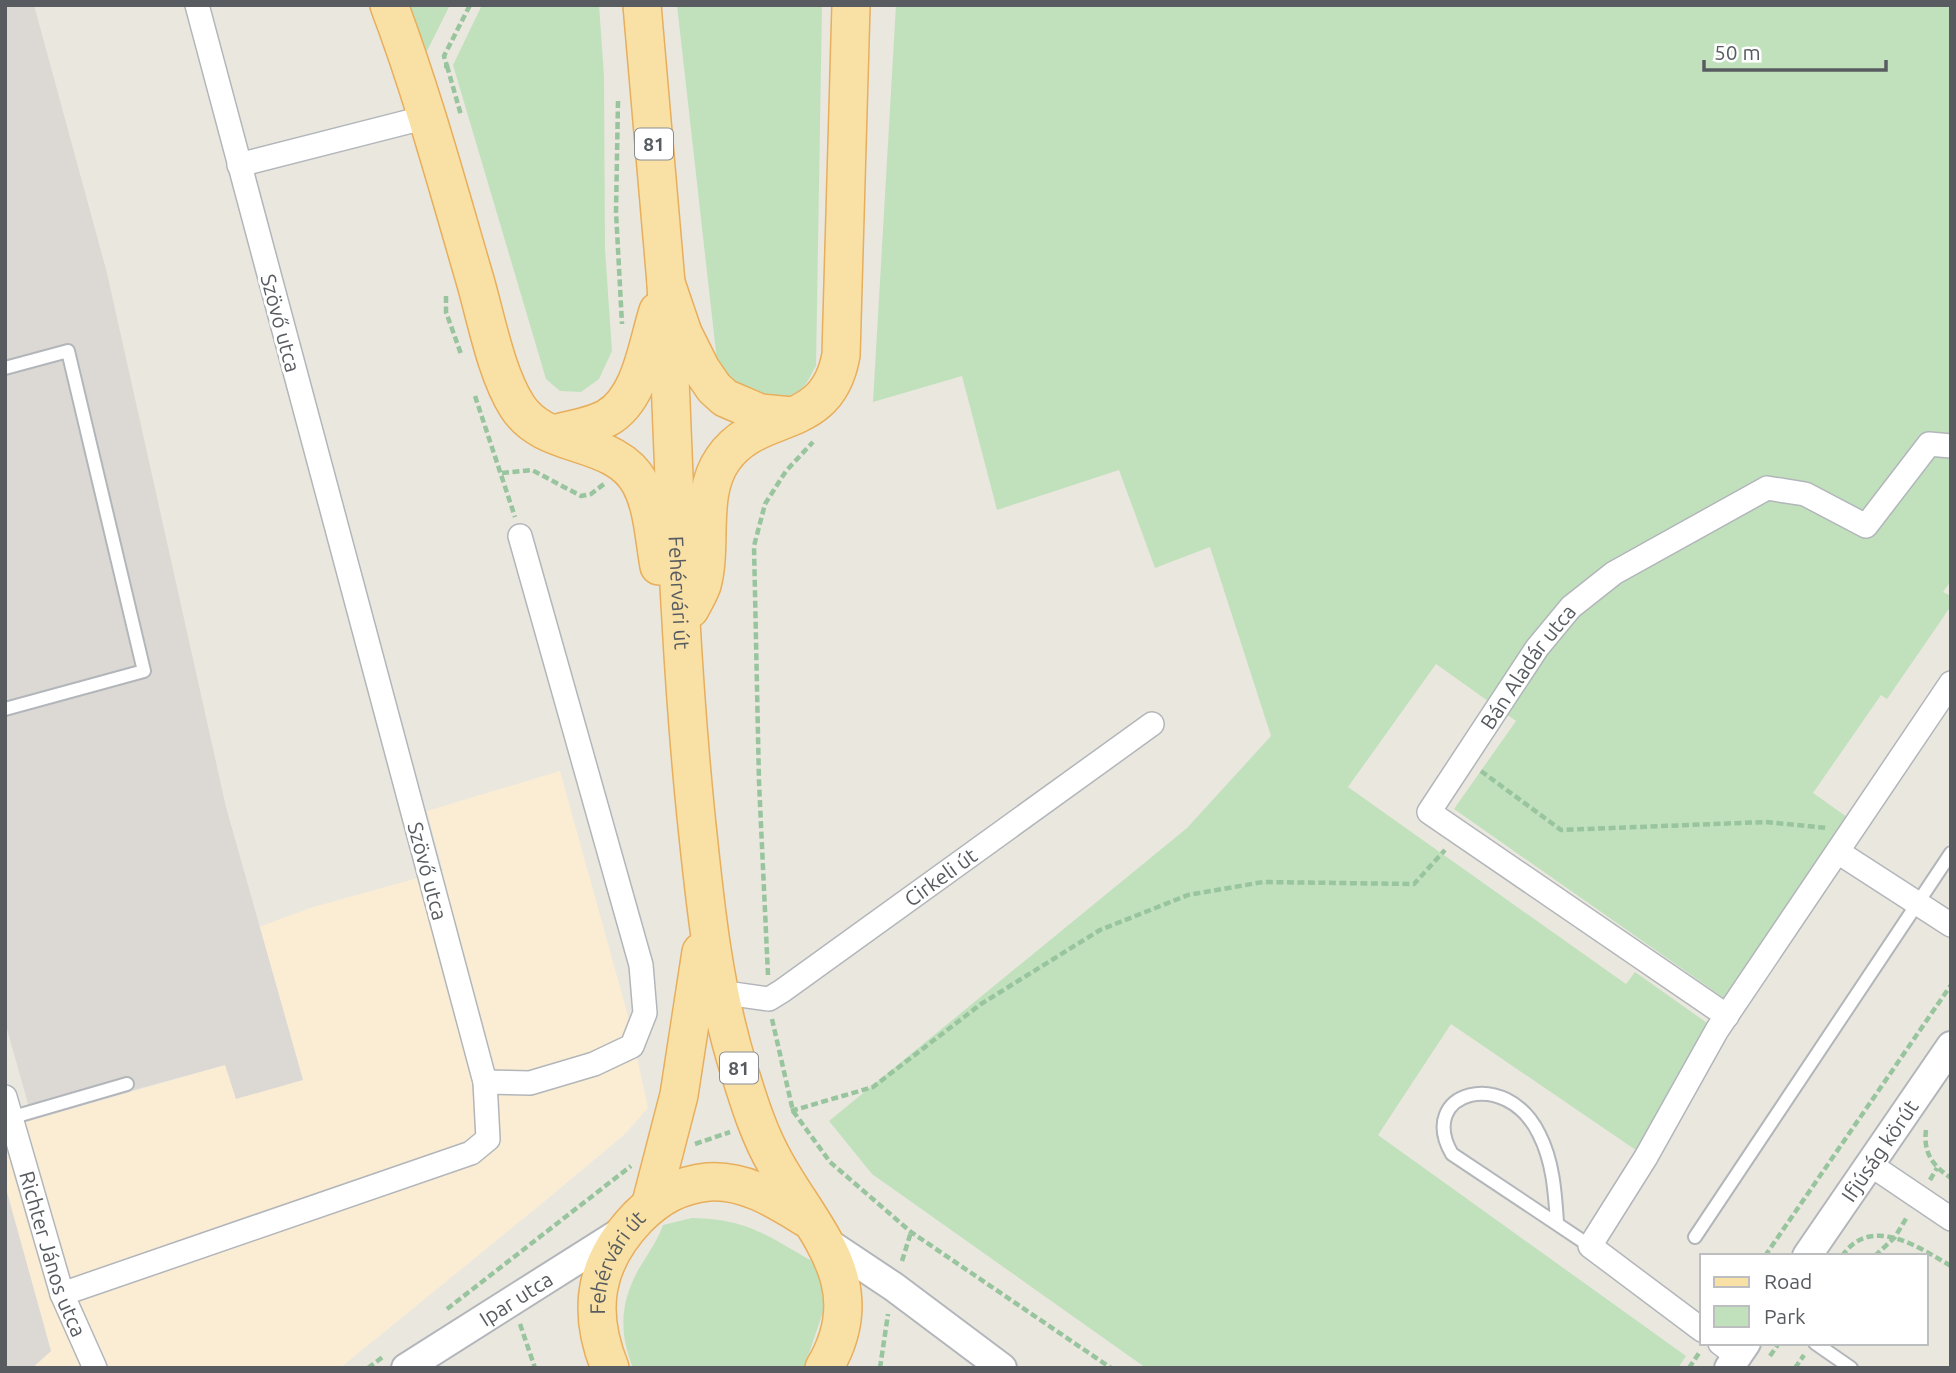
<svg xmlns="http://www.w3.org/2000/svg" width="1956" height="1373" font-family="Ubuntu,sans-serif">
<rect width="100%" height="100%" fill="#eae7df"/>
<polygon fill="#fbedd4" points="560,771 628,1016 648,1108 625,1134 540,1205 340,1368 32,1368 51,1351 5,1185 5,1128 225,1065 303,1080 259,927 310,908 443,871 427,811"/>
<g fill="#dcd9d4">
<polygon points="5,5 34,5 107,273 226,807 303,1080 236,1099 225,1065 32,1118 5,1022"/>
<polygon points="5,1185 51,1351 32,1368 5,1368"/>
</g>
<g fill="#c1e1bd">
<polygon points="402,5 450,5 422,61"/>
<polygon points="482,5 599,5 604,76 605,249 612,351 599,379 581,392 560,391 546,379 453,65"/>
<path d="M677,5h145l-6,361c-4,6 -9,19 -15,23 -32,24 -68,-2 -84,-28z"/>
<polygon points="896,5 1951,5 1951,581 1943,592 1951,596 1951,606 1887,699 1881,695 1813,793 1857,824 1734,1005 1454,809 1516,721 1436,664 1348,787 1626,984 1635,972 1717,1030 1646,1157 1451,1024 1378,1135 1686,1356 1678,1368 1146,1368 872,1174 829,1121 1187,828 1271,736 1210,547 1155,568 1119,470 997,510 962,376 873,402"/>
<path d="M692,1218c62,1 79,22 131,49l2,39 -21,62h-171c-16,-40 -12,-73 12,-109 7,-12 13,-20 18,-34z"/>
</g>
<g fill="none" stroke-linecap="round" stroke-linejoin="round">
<g stroke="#b2b6ba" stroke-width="16">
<g id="service">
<polyline points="5,368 68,351 144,671 5,709"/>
<polyline points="10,1118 127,1084"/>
<path d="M1557,1222c-2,-30 -4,-61 -18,-88 -33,-68 -123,-42 -87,20l138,92"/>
<polyline points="1695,1237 1951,853"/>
<polyline points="1815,1343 1851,1368"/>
</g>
</g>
<g stroke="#b2b6ba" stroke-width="26">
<g id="minor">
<polyline points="239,165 427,117"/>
<polyline points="1838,852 1951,925"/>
<path id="s1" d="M719,992l50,7 13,-8 370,-267"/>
<path id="s2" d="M1727,1016l-298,-204 108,-164 34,-41 43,-34 153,-85 38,6 61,32 63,-82 22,2"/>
<polyline points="485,1082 530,1083 594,1064 632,1046 645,1013 641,965 520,536"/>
<path id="s3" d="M5,1097l57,197 33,74"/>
<polyline points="1871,1165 1951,1219"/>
<polyline points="62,1294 471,1153 488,1139 485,1082 197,5"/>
<polyline points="1702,1330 1590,1246 1646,1157 1717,1030 1951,683"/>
<polyline points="1720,1343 1737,1356"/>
</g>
</g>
<g stroke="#b2b6ba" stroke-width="32">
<g id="tertiary">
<polyline points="825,1241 894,1287 1002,1368"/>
<path id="s4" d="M1807,1256l144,-210"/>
<path id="s5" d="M406,1368l218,-138"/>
<polyline points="1729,1368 1746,1343"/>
</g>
</g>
<g stroke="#e7ae5c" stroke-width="40">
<g id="primary">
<path d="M389,5c34,90 59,183 86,275 11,38 21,93 42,126 28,45 97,30 123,77 13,24 14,56 19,83"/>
<polyline points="642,5 666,283 683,333 701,369 714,388 725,398 760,413 792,416"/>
<path id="s6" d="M666,283c8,178 12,356 30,533 9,86 17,171 43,254 10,32 20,65 37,94 38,68 98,121 48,204"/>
<path d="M554,434c17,-5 37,-7 53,-16 34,-19 40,-73 51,-107"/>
<path d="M690,609c4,-7 9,-16 12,-24 11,-39 -4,-91 21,-126 35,-51 104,-25 118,-104l10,-350"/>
<polyline points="651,1203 679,1095 701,952"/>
<path id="s7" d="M610,1368c-24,-59 -15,-106 28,-151 20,-20 41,-32 70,-35 36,-3 69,18 98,36"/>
</g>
</g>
<g stroke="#98c49e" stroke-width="4.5" stroke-dasharray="7 3.5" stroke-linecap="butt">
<polyline points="444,66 447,66 444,56 470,5"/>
<polyline points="447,66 461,115"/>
<polyline points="618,101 616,212 622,324"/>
<polyline points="446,296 446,312 461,354"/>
<polyline points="475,396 515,517"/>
<polyline points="502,473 532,470 581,496 591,494 604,484"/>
<polyline points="1481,771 1561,830 1766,822 1827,828"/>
<polyline points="768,975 759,782 754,546 765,504 786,471 813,442"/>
<polyline points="772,1019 793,1111 830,1162 911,1232 1111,1368"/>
<polyline points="791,1111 873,1087 981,1004 1100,930 1188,895 1263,882 1414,884 1445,850"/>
<path d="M1926,1130c-3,23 7,36 25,48"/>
<polyline points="695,1144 730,1132"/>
<polyline points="1930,1180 1937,1168"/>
<polyline points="1765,1256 1951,985"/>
<path d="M1842,1256c29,-42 76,-9 109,10"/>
<polyline points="1875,1256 1895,1237 1907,1217"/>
<polyline points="902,1261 911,1232"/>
<polyline points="447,1309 631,1166"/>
<polyline points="520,1324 535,1368"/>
<polyline points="1770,1356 1779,1343"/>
<polyline points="368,1368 384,1356"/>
<polyline points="880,1368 888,1314"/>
<polyline points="1689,1368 1699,1353"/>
<polyline points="1795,1368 1804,1355"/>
</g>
<use href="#service" stroke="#fff" stroke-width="12"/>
<use href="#minor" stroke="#fff" stroke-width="23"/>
<use href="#tertiary" stroke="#fff" stroke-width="28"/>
<use href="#primary" stroke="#f9e1a6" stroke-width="37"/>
</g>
<g text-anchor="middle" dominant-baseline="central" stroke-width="6" stroke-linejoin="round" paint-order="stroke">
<g fill="#fff" stroke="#8a8d90" stroke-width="2">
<rect x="635" y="128.5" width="38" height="31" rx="5"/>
<rect x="720" y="1052.5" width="38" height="31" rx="5"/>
</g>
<g font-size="19" font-weight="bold" fill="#585c60">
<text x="654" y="144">81</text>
<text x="739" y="1068">81</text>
</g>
<g font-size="21" fill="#585c60" stroke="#fff">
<text transform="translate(281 323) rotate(75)">Szövő utca</text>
<text stroke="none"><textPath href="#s6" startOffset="310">Fehérvári út</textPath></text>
<text stroke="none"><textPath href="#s2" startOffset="537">Bán Aladár utca</textPath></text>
<text transform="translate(428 871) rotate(75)">Szövő utca</text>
<text stroke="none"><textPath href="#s1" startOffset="261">Cirkeli út</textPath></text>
<text stroke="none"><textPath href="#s4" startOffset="128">Ifjúság körút</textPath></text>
<text stroke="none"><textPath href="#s3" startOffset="164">Richter János utca</textPath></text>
<text stroke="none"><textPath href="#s7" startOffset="112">Fehérvári út</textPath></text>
<text stroke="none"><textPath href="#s5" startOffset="130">Ipar utca</textPath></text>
</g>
</g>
<rect width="1956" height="1373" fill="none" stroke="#585c60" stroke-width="14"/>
<rect x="1700" y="1254" width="228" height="91" fill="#ffffff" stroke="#bcbebf" stroke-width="2"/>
<rect x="1714" y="1277" width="35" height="10" fill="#f9e1a6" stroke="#bcbebf" stroke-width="2"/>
<text x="1764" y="1289" font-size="21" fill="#585c60">Road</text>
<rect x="1714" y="1306" width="35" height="21" fill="#c1e1bd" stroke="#bcbebf" stroke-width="2"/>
<text x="1764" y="1324" font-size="21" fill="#585c60">Park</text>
<path d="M1704 60v10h182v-10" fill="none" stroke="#585c60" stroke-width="3.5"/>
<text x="1714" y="60" font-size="21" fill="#585c60" stroke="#ffffff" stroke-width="5" paint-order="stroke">50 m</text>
</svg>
